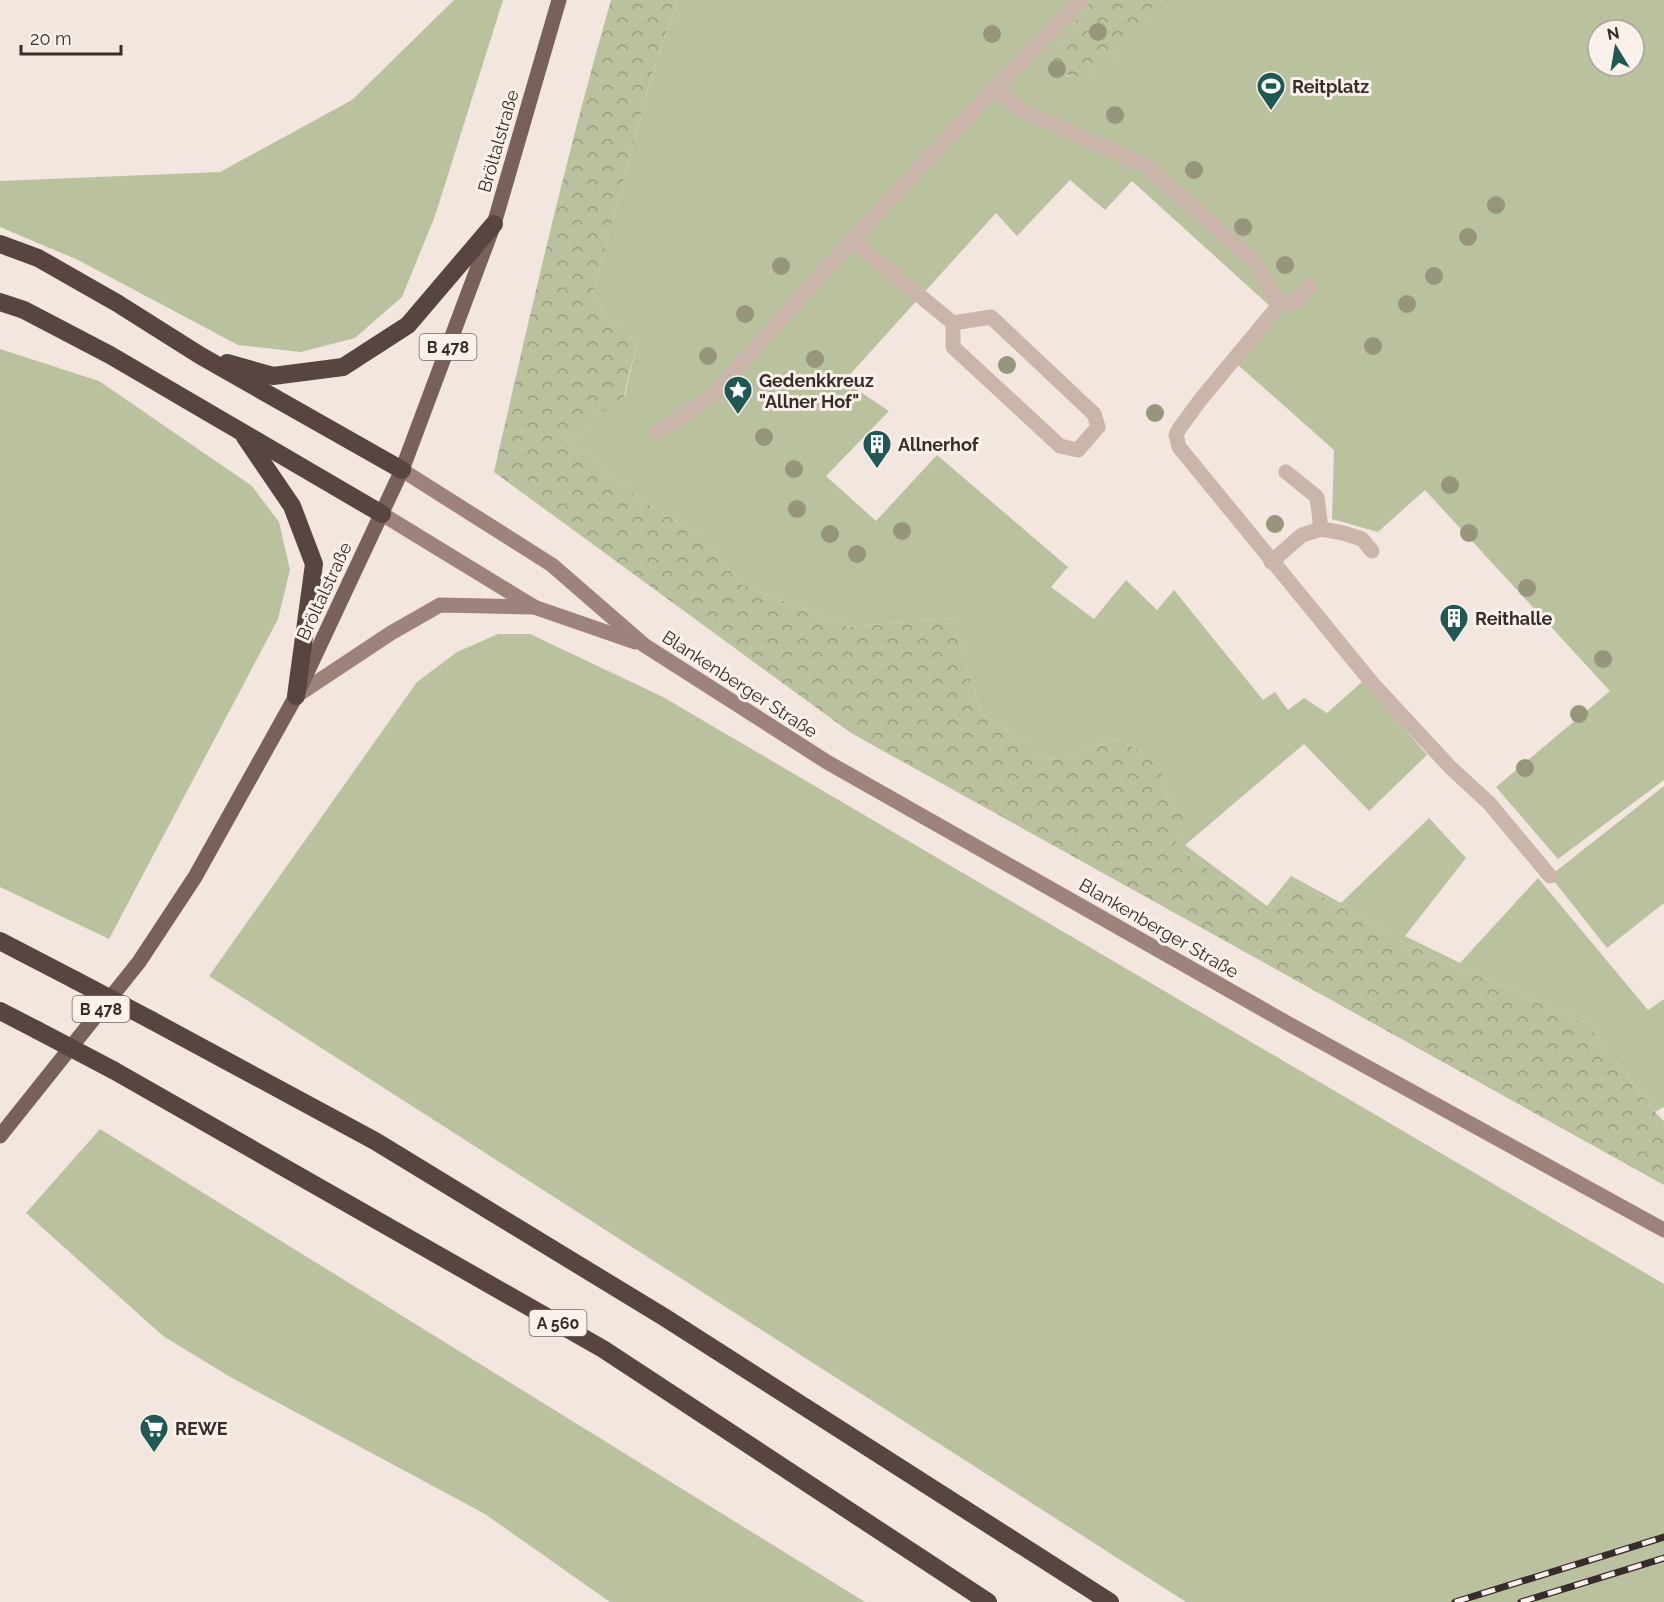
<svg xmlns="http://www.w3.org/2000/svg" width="1664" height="1602" font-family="Raleway,sans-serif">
<defs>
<pattern id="forest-crowns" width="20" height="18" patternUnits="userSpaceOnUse" patternTransform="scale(1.5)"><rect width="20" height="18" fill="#bac19f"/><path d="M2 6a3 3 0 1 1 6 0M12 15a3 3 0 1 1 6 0" fill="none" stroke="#989d82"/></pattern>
</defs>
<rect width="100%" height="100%" fill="#f2e6de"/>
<g fill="#bac19f" fill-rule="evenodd">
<polygon points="454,0 503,0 435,216 402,297 355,338 301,352 238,345 78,260 0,227 0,181 220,172 352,100"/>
<path d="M678,0h414l-40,50 15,26 25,-2 22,-18 48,-56h502v780l-106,79 -62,-72 114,-96 -185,-201 -47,42 -46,-13 2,-69 -105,-93 43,-49 -140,-127 -27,29 -35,-30 -53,56 -21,-23 -152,168 45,30 -63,65 50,45 61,-66 131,112 -17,20 43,32 32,-39 31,30 17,-20 89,110 12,-8 13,18 16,-12 23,15 36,-32 64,74 -58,56 -65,-67 -119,101 82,61 24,-30 50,27 88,-85 37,40 -61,78 55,27 78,-85 110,132 16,-11v108l-9,5 -68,-88 -181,-80 -113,-64 -25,32 -94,-67 16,-22 -21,-21 -11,-38 -39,-25 -68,21 -70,-47 -30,-95 -102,9 -109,-43 -35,-45 -62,-38 -77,-60 59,-46 12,-53 -29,-21 -15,-29 61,-224zM1598,30h36v36h-36z"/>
<polygon points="0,349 99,381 252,486 279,522 290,570 278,619 109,939 0,887"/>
<polygon points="498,634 530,634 663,697 1664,1284 1664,1602 1186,1602 209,976 417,682 457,652"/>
<polygon points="1664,786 1664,903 1607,948 1550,876"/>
<polygon points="100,1129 865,1602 610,1602 485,1514 232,1378 163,1336 26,1213"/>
</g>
<g fill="url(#forest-crowns)">
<path d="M611,0h67l-24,68 -61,224 15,29 29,21 -13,54 -58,45 77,60 62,38 35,45 109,43 102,-9 30,95 70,47 68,-21 40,25 10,38 22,21 -17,22 94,67 25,-32 113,64 181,80 68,88 9,9v64l-813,-452 -357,-261c36,-158 72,-316 117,-472z"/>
<path d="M1092,0h70c-20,23 -43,58 -69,73 -12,7 -29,2 -40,-3l-1,-20z"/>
</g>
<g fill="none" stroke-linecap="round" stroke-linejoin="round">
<g stroke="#cab5aa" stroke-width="15">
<polyline points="993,90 1024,111 1146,166 1255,262 1279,305 1201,399 1179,429 1176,435 1179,447 1373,684 1451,768 1489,803 1550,876"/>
<polyline points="852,240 953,323 991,317 1094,414 1098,427 1078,450 1060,446 953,347 953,323"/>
<polyline points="1279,305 1297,300 1310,285"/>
<polyline points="1286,472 1317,497 1321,529"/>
<polyline points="1271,562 1302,535 1321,529 1343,533 1362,539 1372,551"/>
</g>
<polyline stroke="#cab5aa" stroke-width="15" points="656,433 712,396 852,240 993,90 1081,0"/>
<g stroke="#9e837c" stroke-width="15">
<polyline points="402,470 552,565 644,645 827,762 1287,1023 1664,1230"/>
<polyline points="382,514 534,607 635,642"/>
<polyline points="296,696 391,633 440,605 534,607"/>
</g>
<polyline stroke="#79615b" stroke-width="15" points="0,1136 139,962 195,877 296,696 402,470 494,224 559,0"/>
<g stroke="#584541" stroke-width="18">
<polyline points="0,244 38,258 117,303 201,356 402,470"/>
<polyline points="0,302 24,310 110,355 382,514"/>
<polyline points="227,363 273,376 343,367 408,325 494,224"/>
<polyline points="245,437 292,506 314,564 296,696"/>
<polyline points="0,941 75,980"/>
<polyline points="0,1011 37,1030"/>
<polyline points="151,1020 375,1141 664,1317 1110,1602"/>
<polyline points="113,1070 603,1349 988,1602"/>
</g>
<g stroke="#382c2a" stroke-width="7">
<g id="rail">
<polyline points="1455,1602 1664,1537"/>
<polyline points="1521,1602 1664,1558"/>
</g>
</g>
<use href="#rail" stroke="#faf1eb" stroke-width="4.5" stroke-dasharray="14" stroke-linecap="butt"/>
<g stroke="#584541" stroke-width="18">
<polyline points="75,980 151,1020"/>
<polyline points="37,1030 113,1070"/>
</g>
</g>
<g fill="#97967d">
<circle cx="1098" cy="32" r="9"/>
<circle cx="992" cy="34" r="9"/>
<circle cx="1057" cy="69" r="9"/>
<circle cx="1115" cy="115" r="9"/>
<circle cx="1194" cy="170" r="9"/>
<circle cx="1496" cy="205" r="9"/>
<circle cx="1243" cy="227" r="9"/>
<circle cx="1468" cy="237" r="9"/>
<circle cx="1285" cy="265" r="9"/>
<circle cx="781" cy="266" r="9"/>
<circle cx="1434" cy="276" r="9"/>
<circle cx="1407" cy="304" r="9"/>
<circle cx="745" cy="314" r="9"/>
<circle cx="1373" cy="346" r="9"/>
<circle cx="708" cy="356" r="9"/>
<circle cx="815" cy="359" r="9"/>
<circle cx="1007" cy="365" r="9"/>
<circle cx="1155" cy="413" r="9"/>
<circle cx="764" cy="437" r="9"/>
<circle cx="794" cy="469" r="9"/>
<circle cx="1450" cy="485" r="9"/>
<circle cx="797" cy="509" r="9"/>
<circle cx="1275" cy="524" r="9"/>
<circle cx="902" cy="531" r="9"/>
<circle cx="1469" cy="533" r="9"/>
<circle cx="830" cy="534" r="9"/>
<circle cx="857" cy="554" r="9"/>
<circle cx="1527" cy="588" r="9"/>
<circle cx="1603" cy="659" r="9"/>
<circle cx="1579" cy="714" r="9"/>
<circle cx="1525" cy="768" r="9"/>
</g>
<defs>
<g id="stadium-pin" transform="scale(1.5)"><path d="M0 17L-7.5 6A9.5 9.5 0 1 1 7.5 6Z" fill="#205854" stroke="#faf1eb"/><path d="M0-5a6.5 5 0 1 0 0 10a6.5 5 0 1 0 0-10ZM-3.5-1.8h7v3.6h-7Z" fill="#fff"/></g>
<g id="sight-pin" transform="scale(1.5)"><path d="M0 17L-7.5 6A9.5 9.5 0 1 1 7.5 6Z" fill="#205854" stroke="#faf1eb"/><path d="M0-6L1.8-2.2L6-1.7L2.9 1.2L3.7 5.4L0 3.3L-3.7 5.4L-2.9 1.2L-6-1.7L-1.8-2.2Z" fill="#fff"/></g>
<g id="building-pin" transform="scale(1.5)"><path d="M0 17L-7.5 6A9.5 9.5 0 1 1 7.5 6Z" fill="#205854" stroke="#faf1eb"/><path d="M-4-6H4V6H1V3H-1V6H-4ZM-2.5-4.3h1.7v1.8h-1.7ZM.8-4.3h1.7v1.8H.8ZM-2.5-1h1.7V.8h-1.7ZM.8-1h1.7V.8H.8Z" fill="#fff"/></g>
<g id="supermarket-pin" transform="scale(1.5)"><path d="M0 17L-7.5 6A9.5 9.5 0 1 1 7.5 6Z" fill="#205854" stroke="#faf1eb"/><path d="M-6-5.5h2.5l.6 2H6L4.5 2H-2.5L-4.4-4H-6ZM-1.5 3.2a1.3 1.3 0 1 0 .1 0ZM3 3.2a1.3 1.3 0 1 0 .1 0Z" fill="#fff"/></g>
</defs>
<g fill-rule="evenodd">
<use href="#stadium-pin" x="1271" y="86"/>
<use href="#sight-pin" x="738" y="390"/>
<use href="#building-pin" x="877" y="444"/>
<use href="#building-pin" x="1454" y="618"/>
<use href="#supermarket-pin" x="154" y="1428"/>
</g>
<g text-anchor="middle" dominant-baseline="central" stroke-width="6" stroke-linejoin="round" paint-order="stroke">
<g fill="#faf1eb" stroke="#726764" stroke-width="1.5">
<rect x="419.5" y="334" width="57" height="26" rx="4.5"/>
<rect x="72.5" y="996" width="57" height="26" rx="4.5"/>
<rect x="529.5" y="1310" width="57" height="26" rx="4.5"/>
</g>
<g font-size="16" font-weight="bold" fill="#382c2a">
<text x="448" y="347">B 478</text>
<text x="101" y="1009">B 478</text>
<text x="558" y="1323">A 560</text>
</g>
<g font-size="18" font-weight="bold" fill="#382c2a" stroke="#faf1eb" text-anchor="start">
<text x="1292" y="86">Reitplatz</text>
<text x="759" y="380">Gedenkkreuz<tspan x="759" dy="21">"Allner Hof"</tspan></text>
<text x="898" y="444">Allnerhof</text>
<text x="1475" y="618">Reithalle</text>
<text x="175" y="1428">REWE</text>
</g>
<g font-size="18" fill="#382c2a" stroke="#faf1eb">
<text transform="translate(498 141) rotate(-74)">Bröltalstraße</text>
<text transform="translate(324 591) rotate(-65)">Bröltalstraße</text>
<text transform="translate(740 684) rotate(33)">Blankenberger Straße</text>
<text transform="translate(1159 928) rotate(30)">Blankenberger Straße</text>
</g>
</g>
<g transform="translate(1616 48) rotate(349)"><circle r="28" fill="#faf1eb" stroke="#aca29e" stroke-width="1.5"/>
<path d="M0-4.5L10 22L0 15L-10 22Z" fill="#205854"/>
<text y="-9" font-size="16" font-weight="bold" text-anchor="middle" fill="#382c2a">N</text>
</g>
<path d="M21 45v9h100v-9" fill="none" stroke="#382c2a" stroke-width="3"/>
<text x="30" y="45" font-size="18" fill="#382c2a" stroke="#faf1eb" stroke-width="4.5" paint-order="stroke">20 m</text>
</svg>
